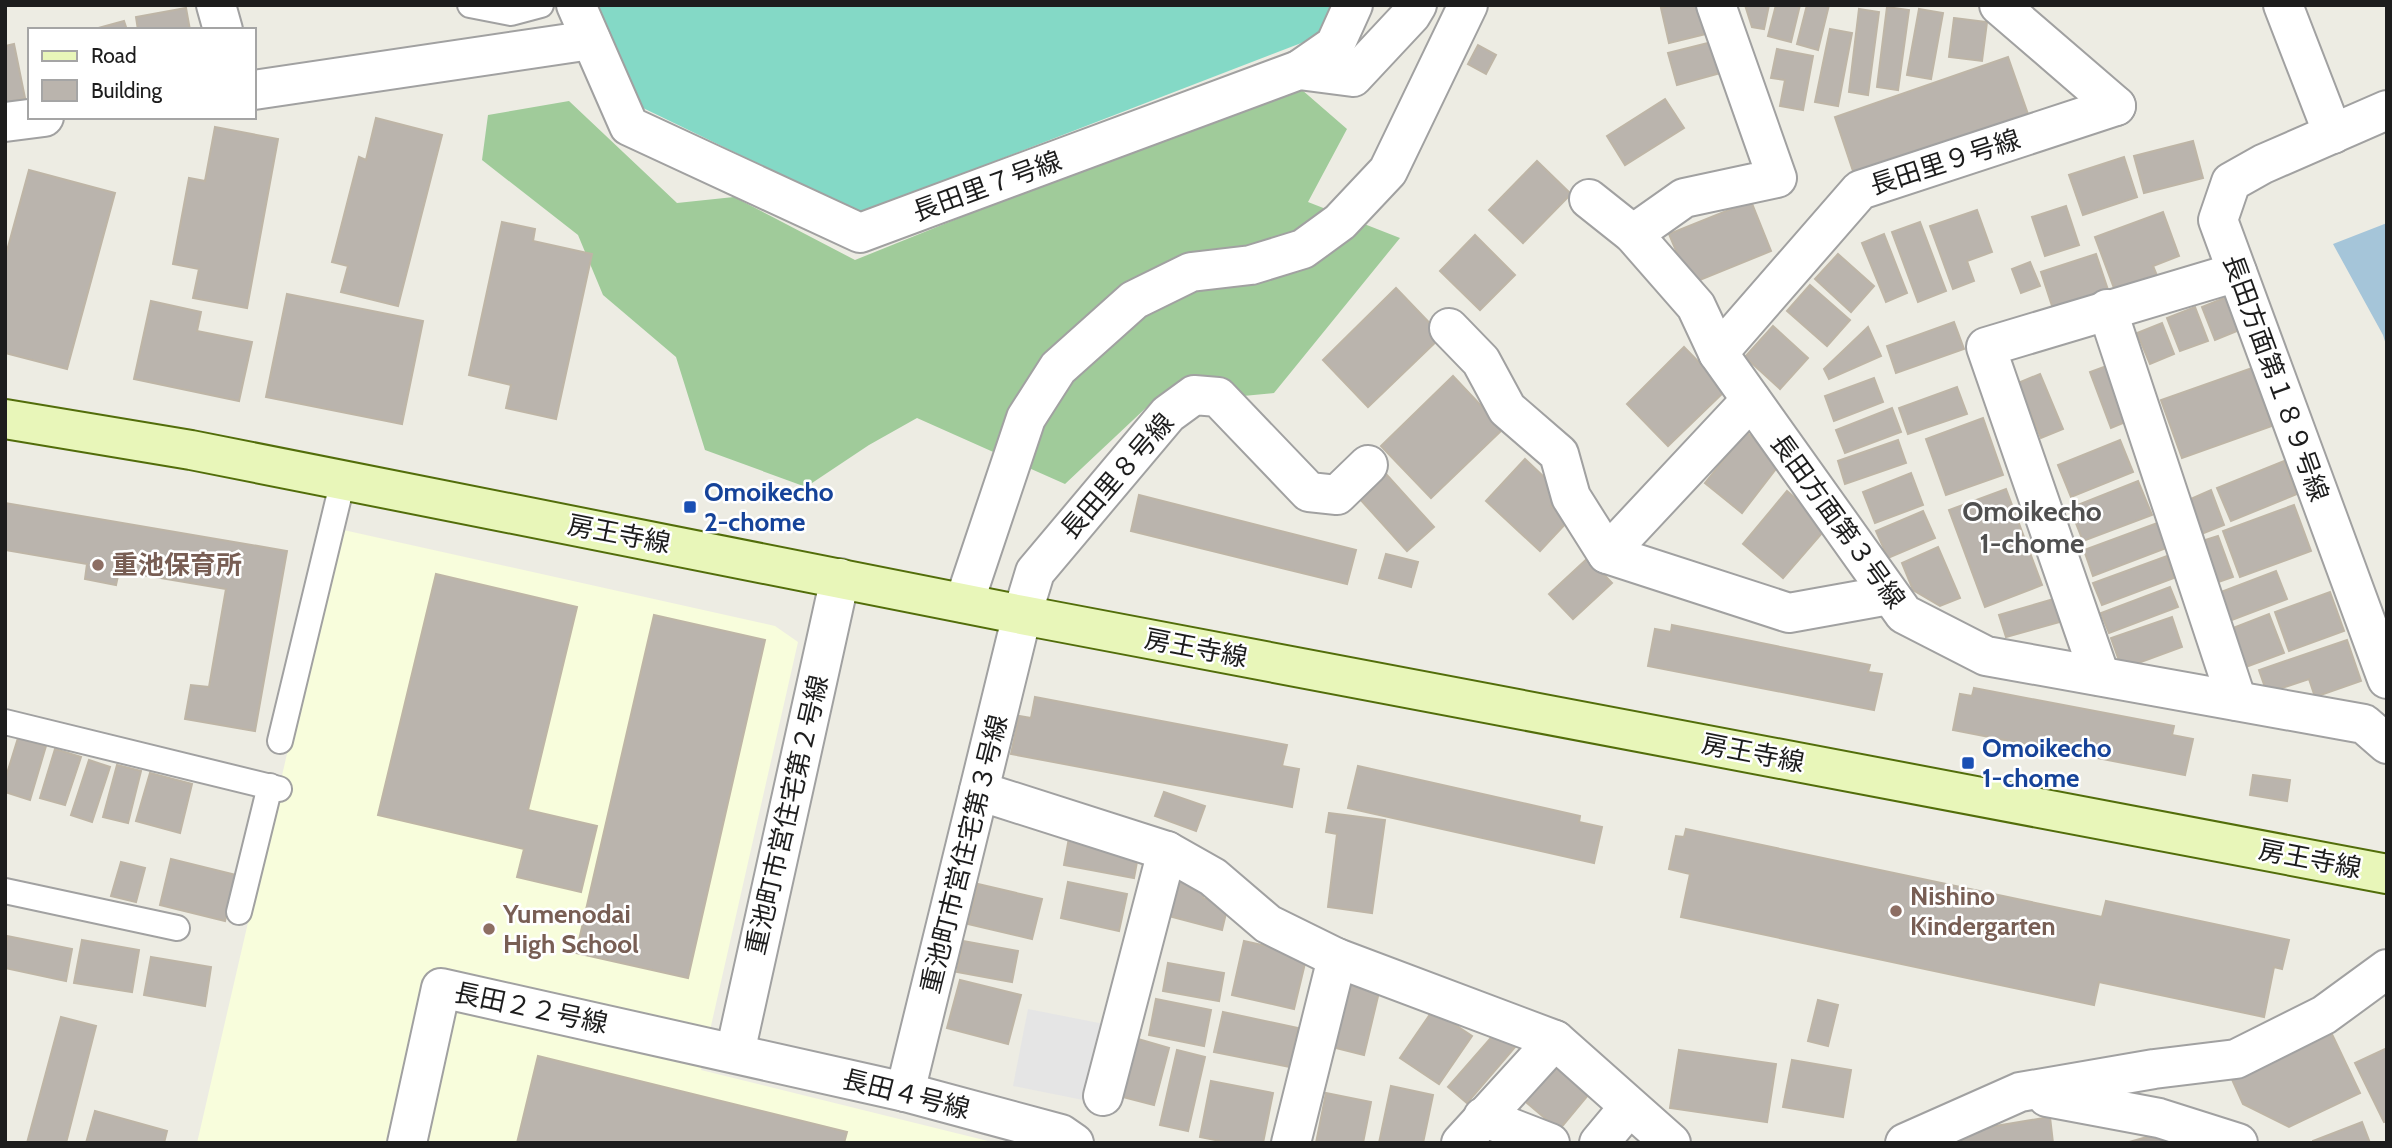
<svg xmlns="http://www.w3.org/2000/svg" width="2392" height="1148" font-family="Cabin,'Noto Sans JP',sans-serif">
<rect width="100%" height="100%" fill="#edece3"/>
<polygon fill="#f8fddc" points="339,529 775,626 798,642 701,1070 996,1143 197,1143"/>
<polygon fill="#a0cb9a" points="1294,83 1347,129 1308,202 1400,238 1274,393 1149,405 1065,484 917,418 869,445 806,487 705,450 676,357 603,295 578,235 482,160 488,115 569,101 677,203 734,197 855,260"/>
<polygon fill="#84d9c6" points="597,5 1331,5 1317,37 860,213 643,108"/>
<polygon fill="#e5e5e5" points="1028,1009 1109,1025 1093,1102 1013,1086"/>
<polygon fill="#a5c5d9" points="2387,223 2387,348 2383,335 2333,244"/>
<g fill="#bab4ad" stroke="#beb5a6" stroke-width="2">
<polygon points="1671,5 1708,5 1714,32 1669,43 1661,8"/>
<polygon points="1745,5 1769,5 1764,29 1752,27"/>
<polygon points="1776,5 1800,5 1791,42 1768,36"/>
<polygon points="1807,5 1829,5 1818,50 1797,44"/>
<polygon points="1887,7 1909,10 1898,90 1877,87"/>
<polygon points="186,8 190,30 138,30 136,17"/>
<polygon points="1859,9 1879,12 1868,95 1849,92"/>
<polygon points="1919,9 1943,13 1931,79 1907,75"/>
<polygon points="1954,18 1987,22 1982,61 1949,57"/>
<polygon points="124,21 127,30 91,30"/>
<polygon points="1830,29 1852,33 1838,106 1815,102"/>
<polygon points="1716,41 1724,72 1677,85 1668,53"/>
<polygon points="14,44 25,98 5,103 5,46"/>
<polygon points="1478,45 1496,55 1486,74 1468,64"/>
<polygon points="1777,49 1813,56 1803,110 1780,106 1785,80 1771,78"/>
<polygon points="2008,57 2030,120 1856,180 1835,117"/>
<polygon points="1665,99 1684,128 1625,165 1607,136"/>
<polygon points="376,118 442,135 398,306 341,292 348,266 332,262 359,157 366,160"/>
<polygon points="215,127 278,139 247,308 193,298 199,269 173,264 189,178 205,181"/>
<polygon points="2193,141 2203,178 2144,193 2134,156"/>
<polygon points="2124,157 2137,197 2083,215 2069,175"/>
<polygon points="1537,161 1571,194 1523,243 1489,210"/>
<polygon points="29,170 115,193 67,369 5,353 5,258"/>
<polygon points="1751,201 1771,251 1690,284 1669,234"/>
<polygon points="2066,206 2079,245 2045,256 2032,217"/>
<polygon points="1977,210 1992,252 1967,261 1974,281 1953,289 1930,226"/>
<polygon points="2163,212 2179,256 2153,266 2160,283 2118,299 2095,237"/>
<polygon points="502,222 535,229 533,241 592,254 556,419 506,408 511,385 469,375"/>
<polygon points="1920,222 1946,291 1918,302 1892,232"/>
<polygon points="1884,234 1907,293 1886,302 1862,243"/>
<polygon points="1475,235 1515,275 1480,310 1440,271"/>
<polygon points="1838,254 1874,286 1851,312 1815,279"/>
<polygon points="2096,254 2109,293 2054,312 2041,272"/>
<polygon points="2030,262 2040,286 2021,293 2012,269"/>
<polygon points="1810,285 1850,320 1827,346 1787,311"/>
<polygon points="1396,288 1442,336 1368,407 1323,360"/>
<polygon points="287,294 423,321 402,424 266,397"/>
<polygon points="2229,296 2242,329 2215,340 2202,307"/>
<polygon points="151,301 201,312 197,331 252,342 239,401 134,379"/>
<polygon points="2195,307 2208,341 2180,351 2167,318"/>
<polygon points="1954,322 1964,349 1896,373 1887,346"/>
<polygon points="2162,323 2174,354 2150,364 2137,333"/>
<polygon points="1773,326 1808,358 1780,389 1745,357"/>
<polygon points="1868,327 1881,356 1829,379 1824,369"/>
<polygon points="1684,347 1726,390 1668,446 1627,404"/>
<polygon points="2112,364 2133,419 2111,428 2090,372"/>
<polygon points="2252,368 2272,426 2182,458 2161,400"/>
<polygon points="2040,374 2063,429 2041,438 2018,383"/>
<polygon points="1453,376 1503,429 1431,498 1381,446"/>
<polygon points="1874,378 1883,402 1834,421 1825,396"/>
<polygon points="1957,387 1967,414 1908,434 1899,408"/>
<polygon points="1892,408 1901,432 1845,453 1836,430"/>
<polygon points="1983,418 2003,475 1946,495 1926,439"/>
<polygon points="1746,432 1782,461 1742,513 1705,483"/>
<polygon points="1898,440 1906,463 1845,484 1838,461"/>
<polygon points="2120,440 2133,472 2071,497 2058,465"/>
<polygon points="1525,459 1562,494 1551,506 1568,521 1540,551 1486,501"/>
<polygon points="2284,461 2297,494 2231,521 2217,488"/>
<polygon points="1911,473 1923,505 1875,523 1863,492"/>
<polygon points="1386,474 1434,527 1407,551 1359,498"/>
<polygon points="2138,481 2152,515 2083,541 2070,508"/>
<polygon points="2006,489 2042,585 1985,607 1949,510"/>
<polygon points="2211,490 2224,525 2199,535 2186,501"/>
<polygon points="1787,491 1828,526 1783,578 1743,544"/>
<polygon points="1139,495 1356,550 1347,584 1131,531"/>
<polygon points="5,503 287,551 255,731 185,719 191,685 209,687 226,589 119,571 116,585 85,579 87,564 5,550"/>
<polygon points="2294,505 2311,551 2240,577 2223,531"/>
<polygon points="1923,511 1935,538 1888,558 1876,531"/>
<polygon points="2160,522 2169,547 2093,576 2084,550"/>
<polygon points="2218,536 2233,577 2210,585 2196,543"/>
<polygon points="1938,547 1960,598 1940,606 1913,590 1902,563"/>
<polygon points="1386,554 1418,562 1411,587 1379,578"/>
<polygon points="2167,556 2174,578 2102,605 2093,583"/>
<polygon points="1588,558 1612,583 1573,619 1549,594"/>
<polygon points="2276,571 2287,599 2224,623 2213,595"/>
<polygon points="436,574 577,607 528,810 597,826 581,892 517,877 524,849 378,815"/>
<polygon points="2170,587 2178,607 2109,633 2101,613"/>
<polygon points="2330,592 2344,631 2289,651 2275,612"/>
<polygon points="2057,598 2063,621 2006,637 1999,615"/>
<polygon points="2269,614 2284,653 2235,671 2220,633"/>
<polygon points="654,615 765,640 688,978 576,953"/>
<polygon points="2172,617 2182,647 2122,669 2111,638"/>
<polygon points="1672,625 1870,665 1868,672 1882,674 1874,710 1648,666 1655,629 1671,632"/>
<polygon points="2347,640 2361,681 2315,697 2309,679 2267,693 2259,670"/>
<polygon points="1974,688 2174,726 2172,735 2193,739 2185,775 1953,730 1960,694 1972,696"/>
<polygon points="1035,697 1287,745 1282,766 1299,769 1292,807 1011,754 1019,716 1031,718"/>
<polygon points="18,738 46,746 30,800 5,792 5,780"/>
<polygon points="55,749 81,757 65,805 40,798"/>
<polygon points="89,760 110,767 92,822 71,815"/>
<polygon points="117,765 141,771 128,823 103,817"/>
<polygon points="1358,766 1580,816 1579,822 1602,827 1594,863 1348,808"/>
<polygon points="150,773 192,784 180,833 136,821"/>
<polygon points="2253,775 2290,780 2287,801 2250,795"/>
<polygon points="1164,792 1205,806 1196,831 1155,816"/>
<polygon points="1329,813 1385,820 1372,913 1328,907 1337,834 1326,832"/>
<polygon points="1686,829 2102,917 2106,901 2289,940 2282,969 2274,967 2264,1017 2099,982 2094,1005 1681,917 1690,874 1669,869 1676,836 1684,837"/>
<polygon points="1069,838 1139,851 1134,878 1064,865"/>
<polygon points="171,859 236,875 225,921 160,905"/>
<polygon points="121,862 145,868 136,902 111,896"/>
<polygon points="1174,878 1206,886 1203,898 1228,905 1222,930 1165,915"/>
<polygon points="1068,882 1127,894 1119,931 1061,918"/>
<polygon points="978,884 1042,899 1032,939 968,924"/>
<polygon points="7,936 72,949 66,981 5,968"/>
<polygon points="82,940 139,950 132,992 74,983"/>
<polygon points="963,941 1018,951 1012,982 957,972"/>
<polygon points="1244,941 1307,955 1294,1009 1232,995"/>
<polygon points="151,957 211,967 205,1006 144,995"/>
<polygon points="1168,963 1224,973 1219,1001 1163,991"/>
<polygon points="960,980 1021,995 1008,1044 947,1028"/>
<polygon points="1348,980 1380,988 1364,1055 1332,1047"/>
<polygon points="1156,999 1211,1010 1204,1046 1149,1035"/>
<polygon points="1818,1000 1838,1005 1828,1046 1808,1041"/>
<polygon points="1433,1010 1472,1036 1439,1084 1400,1058"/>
<polygon points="1223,1012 1298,1028 1290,1067 1214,1052"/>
<polygon points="61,1017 96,1026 66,1143 27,1143"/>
<polygon points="2329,1028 2360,1093 2289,1127 2243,1104 2230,1075"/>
<polygon points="1497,1031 1515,1047 1467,1103 1448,1087"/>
<polygon points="1138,1039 1169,1048 1154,1105 1123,1097"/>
<polygon points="2387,1048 2387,1121 2384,1122 2355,1063"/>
<polygon points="1177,1050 1205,1057 1188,1131 1160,1125"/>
<polygon points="1679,1050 1776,1064 1767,1122 1670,1108"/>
<polygon points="538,1056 847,1132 844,1143 517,1143"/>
<polygon points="1555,1056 1594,1088 1559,1130 1520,1097"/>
<polygon points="1792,1060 1851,1070 1843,1117 1783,1107"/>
<polygon points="1211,1081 1273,1093 1263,1143 1230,1143 1200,1137"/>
<polygon points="1391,1086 1433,1095 1423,1143 1379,1143"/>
<polygon points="1326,1093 1371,1102 1363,1143 1316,1143"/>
<polygon points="95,1111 167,1131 164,1143 86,1143"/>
<polygon points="2050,1117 2053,1143 1960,1143 1959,1132"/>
<polygon points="2362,1122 2370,1143 2313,1143 2313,1141"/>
<polygon points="2171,1130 2174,1143 2126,1143"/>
</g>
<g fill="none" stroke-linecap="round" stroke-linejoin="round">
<g stroke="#a1a1a1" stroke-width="28">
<g id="lane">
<polyline points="470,5 511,13 541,5"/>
<polyline points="5,722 279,789"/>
<polyline points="280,741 343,480"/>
<polyline points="5,891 177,928"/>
<polyline points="239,912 270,786"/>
</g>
</g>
<g stroke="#a1a1a1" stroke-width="42">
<g id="street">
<polyline points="216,5 223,30"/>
<polyline points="576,5 629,126 860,233 1299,70 1353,77 1411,15 1417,5"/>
<polyline points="1999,5 2116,106"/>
<polyline points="2283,5 2333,134"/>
<polyline points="1299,70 1335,45 1353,5"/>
<polyline points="254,90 591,40"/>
<polyline points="2387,110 2263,164 2231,182 2218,220 2387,679"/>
<polyline points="5,122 44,117"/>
<polyline points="1589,199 1633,234 1696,306 1718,353 1904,614 1986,656 2364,724 2387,744"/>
<polyline points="1633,234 1684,198 1777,178 1716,5"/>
<polyline points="2107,309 2237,701"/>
<polyline points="1449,328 1481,361 1507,409 1559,454 1571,497 1607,554"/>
<polyline points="1718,353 1860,190 2116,106"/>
<polyline points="1751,400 1607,554 1789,613 1889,595"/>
<polyline points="964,603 1026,418 1058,368 1134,300 1191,272 1251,265 1303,249 1340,222 1388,171 1468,5"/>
<polyline points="2100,676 1986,347 2237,272"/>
<polyline points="979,791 1167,851 1213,877 1268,924 1337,958 1555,1040 1671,1143"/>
<polyline points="735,1053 840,578"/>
<polyline points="905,1092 1022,615 1035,572 1168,414 1194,395 1218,397 1309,492 1337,495 1368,465"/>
<polyline points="1103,1096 1167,851"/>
<polyline points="2047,1097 2159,1118 2238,1143"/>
<polyline points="1483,1117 1550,1143"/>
<polyline points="407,1143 441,988 905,1092 1061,1134 1074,1143"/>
<polyline points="1291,1143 1337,958"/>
<polyline points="1461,1143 1555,1040"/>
<polyline points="1599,1143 1629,1107"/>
<polyline points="1905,1143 2020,1092 2154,1069 2236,1059 2324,1015 2387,969"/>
</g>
</g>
<g stroke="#526d0a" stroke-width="42">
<polyline id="secondary" points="5,419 191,450 1022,615 2387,874"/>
</g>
<use href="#lane" stroke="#fff" stroke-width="24"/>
<use href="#street" stroke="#fff" stroke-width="38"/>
<use href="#secondary" stroke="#e8f6b9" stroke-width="38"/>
</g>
<g fill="#1a4fb4" stroke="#fff" stroke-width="2.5">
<rect x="683" y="500" width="14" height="14" rx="3.5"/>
<rect x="1961" y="756" width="14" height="14" rx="3.5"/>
</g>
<g fill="#8d6e63" stroke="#fff" stroke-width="2.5">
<circle cx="98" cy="565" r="7"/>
<circle cx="1896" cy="911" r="7"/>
<circle cx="489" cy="929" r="7"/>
</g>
<g text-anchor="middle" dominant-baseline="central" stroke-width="5" stroke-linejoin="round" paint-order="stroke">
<g font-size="26" fill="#1d1d1d" stroke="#fff">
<text transform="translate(1945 162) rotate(-18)">長田里９号線</text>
<text transform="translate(987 186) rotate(-20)">長田里７号線</text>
<text transform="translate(2276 378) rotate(70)">長田方面第１８９号線</text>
<text transform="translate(1117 476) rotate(-49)">長田里８号線</text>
<text transform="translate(1838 521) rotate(54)">長田方面第３号線</text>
<text transform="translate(619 534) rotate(11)">房王寺線</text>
<text transform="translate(1196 648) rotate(11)">房王寺線</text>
<text transform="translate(1753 753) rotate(11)">房王寺線</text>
<text transform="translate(787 815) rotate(-77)">重池町市営住宅第２号線</text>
<text transform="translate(964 854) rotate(-76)">重池町市営住宅第３号線</text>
<text transform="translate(2310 859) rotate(11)">房王寺線</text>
<text transform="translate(531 1008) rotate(12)">長田２２号線</text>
<text transform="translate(906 1094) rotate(14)">長田４号線</text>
</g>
<g font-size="26" font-weight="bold" fill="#164399" stroke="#fff" text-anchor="start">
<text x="704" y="492">Omoikecho<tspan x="704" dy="30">2-chome</tspan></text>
<text x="1982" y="748">Omoikecho<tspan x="1982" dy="30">1-chome</tspan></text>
</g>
<g font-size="26" font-weight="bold" fill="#785e54" stroke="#fff" text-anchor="start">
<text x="112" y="565">重池保育所</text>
<text x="1910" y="896">Nishino<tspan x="1910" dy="30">Kindergarten</tspan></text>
<text x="503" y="914">Yumenodai<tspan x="503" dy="30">High School</tspan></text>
</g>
<g font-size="28" font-weight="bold" fill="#505050" stroke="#fff">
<text x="2032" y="511">Omoikecho<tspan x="2032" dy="32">1-chome</tspan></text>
</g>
</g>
<rect width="2392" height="1148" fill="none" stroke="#1d1d1d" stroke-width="14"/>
<rect x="28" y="28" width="228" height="91" fill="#ffffff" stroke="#a5a5a5" stroke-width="2"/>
<rect x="42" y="51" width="35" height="10" fill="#e8f6b9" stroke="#a5a5a5" stroke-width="2"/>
<text x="91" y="63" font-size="21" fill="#1d1d1d">Road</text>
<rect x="42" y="80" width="35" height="21" fill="#bab4ad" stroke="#a5a5a5" stroke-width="2"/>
<text x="91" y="98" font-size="21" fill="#1d1d1d">Building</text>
</svg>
